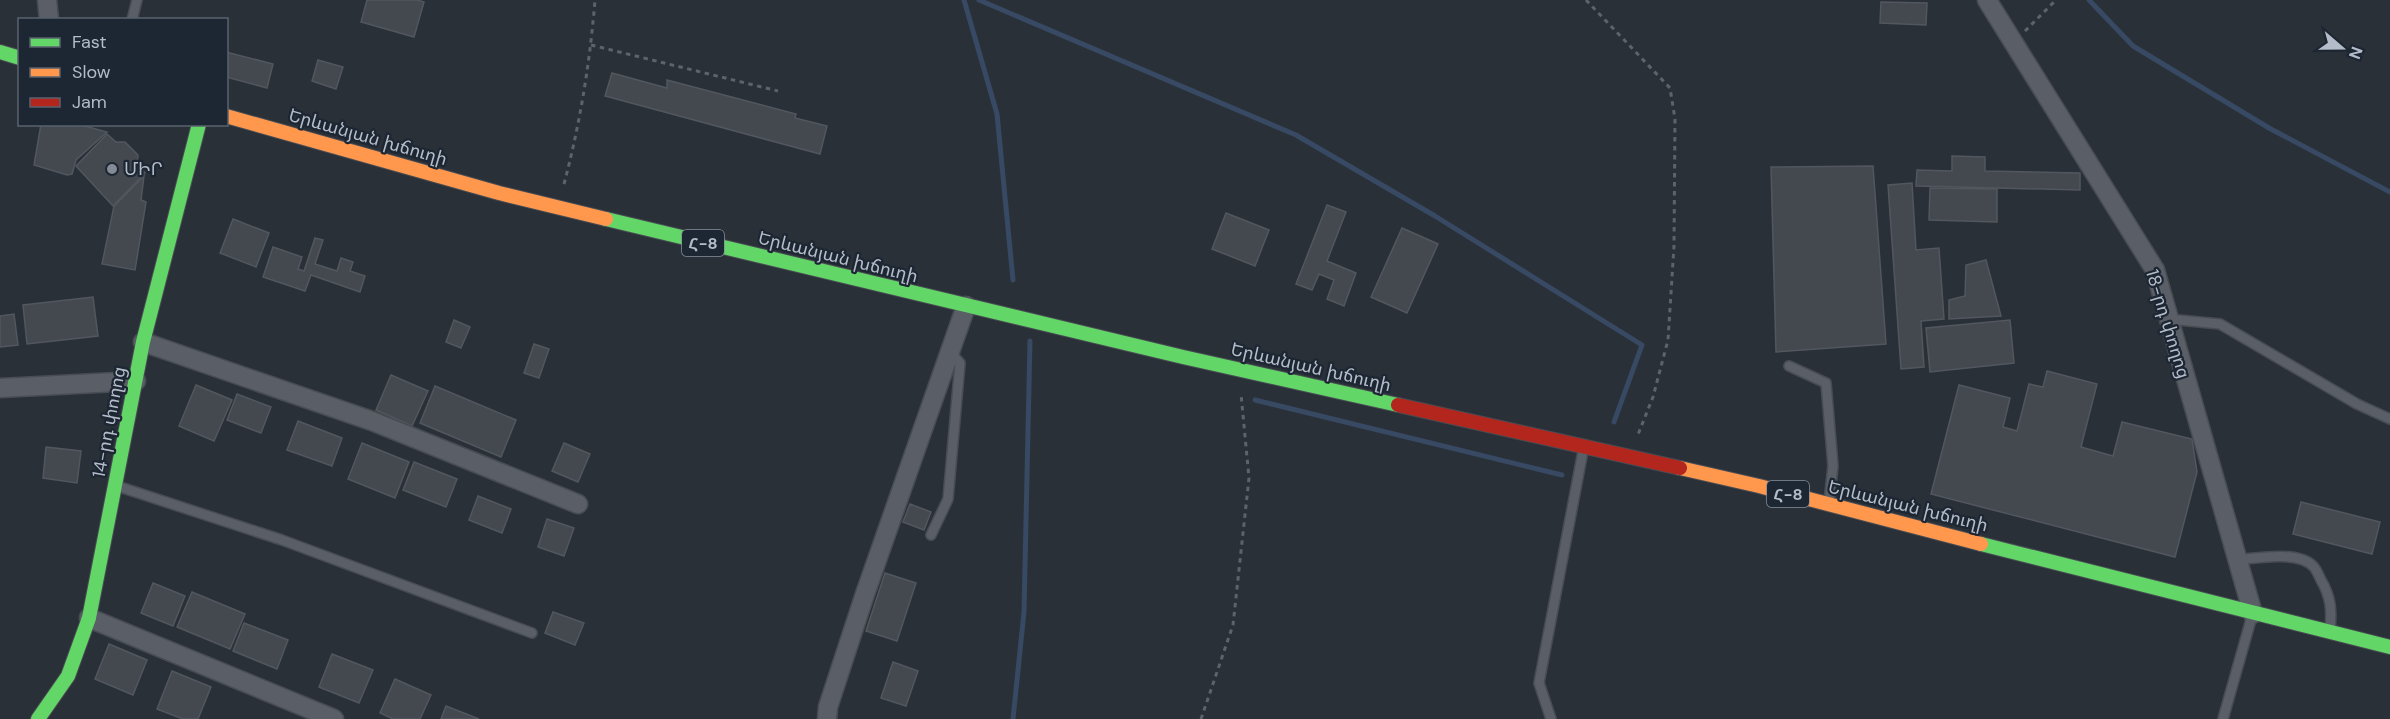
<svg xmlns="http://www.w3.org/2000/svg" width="2390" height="719" font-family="'DM Sans','Noto Sans Armenian',sans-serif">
<rect width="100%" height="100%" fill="#2a3038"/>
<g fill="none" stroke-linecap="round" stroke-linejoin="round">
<g stroke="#384963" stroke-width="5">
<polyline points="964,0 997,114 1013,280"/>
<polyline points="979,0 1296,135 1435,216 1642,345 1614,422"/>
<polyline points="2089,0 2133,46 2269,128 2390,192"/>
<polyline points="1255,400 1562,475"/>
<polyline points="1013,719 1024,612 1030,341"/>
</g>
</g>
<g fill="#444950" stroke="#52575f" stroke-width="1.5">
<polygon points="367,0 417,0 424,2 414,37 361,22"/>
<polygon points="1881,2 1927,3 1926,25 1880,23"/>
<polygon points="226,52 273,64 267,88 226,77"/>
<polygon points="318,60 343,67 336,89 312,81"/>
<polygon points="612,73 667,88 667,80 796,114 795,118 827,126 820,154 605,96"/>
<polygon points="41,124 78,124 107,132 76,160 72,174 67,175 34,165"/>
<polygon points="107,134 116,142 125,142 138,155 137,164 145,173 113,206 76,166"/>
<polygon points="1952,156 1985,157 1985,171 2080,173 2080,190 1916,186 1917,170 1952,171"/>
<polygon points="1873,166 1886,344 1776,352 1771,167"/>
<polygon points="144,176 141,200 146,202 135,270 102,264 114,206"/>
<polygon points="1912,183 1916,250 1939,248 1944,319 1921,321 1924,367 1901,369 1888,185"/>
<polygon points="1930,188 1997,189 1997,222 1929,220"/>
<polygon points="1327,205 1346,212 1327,261 1356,273 1344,306 1327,299 1334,280 1319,274 1312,290 1296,284"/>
<polygon points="1226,213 1269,230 1255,266 1212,249"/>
<polygon points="233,219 269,233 256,267 220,253"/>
<polygon points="1402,228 1438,244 1407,313 1371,297"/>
<polygon points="315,238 323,240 315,264 337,271 341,258 353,262 350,271 365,276 360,292 311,275 305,291 263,277 273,247 302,257 298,269 304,271"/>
<polygon points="1986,260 2001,316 1949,319 1949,300 1965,296 1966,265"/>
<polygon points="93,297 98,336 27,344 23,305"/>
<polygon points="14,314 18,345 0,347 0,316"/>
<polygon points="454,320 470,327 461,348 446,342"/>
<polygon points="2010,320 2014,363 1930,372 1926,328"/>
<polygon points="534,344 549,349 539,378 524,373"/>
<polygon points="2047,371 2097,384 2081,447 2113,456 2122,422 2192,439 2197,472 2175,557 1931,494 1959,385 2010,398 2003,427 2017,431 2029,384 2043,387"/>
<polygon points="391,375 428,391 412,426 376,410"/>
<polygon points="196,385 232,400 214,441 179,426"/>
<polygon points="435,386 516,420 501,457 420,423"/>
<polygon points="237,394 271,407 261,433 227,420"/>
<polygon points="298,421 342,438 332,466 287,450"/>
<polygon points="362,443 409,462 395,498 348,479"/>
<polygon points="564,443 590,454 578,482 552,471"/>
<polygon points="46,447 81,451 77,483 43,478"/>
<polygon points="414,462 457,479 446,507 403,490"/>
<polygon points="478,496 511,509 502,533 469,520"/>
<polygon points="2301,502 2380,522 2372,554 2293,534"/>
<polygon points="910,504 931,512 924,530 903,522"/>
<polygon points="547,519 574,528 564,556 538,547"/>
<polygon points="885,573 916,583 897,641 866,631"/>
<polygon points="153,583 185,596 173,626 141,613"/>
<polygon points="192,592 245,614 230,649 177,627"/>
<polygon points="553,612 584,623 575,645 545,633"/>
<polygon points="244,623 288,640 277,669 233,651"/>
<polygon points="109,644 147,660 133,695 95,679"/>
<polygon points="332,654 373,670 359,703 319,687"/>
<polygon points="893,662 918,671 906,706 881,698"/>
<polygon points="172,671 211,687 198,719 183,719 157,709"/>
<polygon points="395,679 431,695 420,719 393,719 380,713"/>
<polygon points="446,706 479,719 441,719"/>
</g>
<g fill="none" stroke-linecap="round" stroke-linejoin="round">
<g stroke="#484c53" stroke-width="12">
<g id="lane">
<polyline points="132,20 137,0"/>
<polyline points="2168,319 2220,324 2357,404 2390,419"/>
<polyline points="1789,366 1826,383 1833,466 1829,502"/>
<polyline points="117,486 282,540 532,633"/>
<polyline points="931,535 948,499 960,363 950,352"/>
<path d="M2236,560c20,-2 63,-10 78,7 3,4 5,9 7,13 10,17 11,31 9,50"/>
<polyline points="1551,719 1539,683 1583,451"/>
<polyline points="2223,719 2252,616"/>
</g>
</g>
<g stroke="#484c53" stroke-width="21">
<g id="street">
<polyline points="47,0 49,20"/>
<polyline points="1987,0 2155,270 2253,614"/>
<polyline points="143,342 372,421 578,504"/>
<polyline points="0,388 136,381"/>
<polyline points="89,618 334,719"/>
<polyline points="827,719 828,707 865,594 966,306"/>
</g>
</g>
<g stroke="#484c53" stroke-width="16">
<g id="fast">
<polyline points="0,52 20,58"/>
<polyline points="606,219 1183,357 1398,405"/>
<polyline points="1981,544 2390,647"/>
<polyline points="38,719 68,676 89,618 143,342 199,124"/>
</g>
</g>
<g stroke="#484c53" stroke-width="16">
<g id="slow">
<polyline points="226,116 499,193 606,219"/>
<polyline points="1680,468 1759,486 1981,544"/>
</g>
</g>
<g stroke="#484c53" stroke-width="16">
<polyline id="jam" points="1398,405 1680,468"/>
</g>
<g stroke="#5d636a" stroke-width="3" stroke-dasharray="4.5 4.5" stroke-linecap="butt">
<polyline points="1586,0 1670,88 1675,119 1674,246 1668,340 1653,397 1637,437"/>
<polyline points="2025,31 2056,0"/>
<polyline points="591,45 778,91"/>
<path d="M564,184c16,-60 26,-122 31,-184"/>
<polyline points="1201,719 1233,625 1249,478 1241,394"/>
</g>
<use href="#lane" stroke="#5a5e66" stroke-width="9"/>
<use href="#street" stroke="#5a5e66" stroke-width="18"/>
<use href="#fast" stroke="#63d668" stroke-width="14"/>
<use href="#slow" stroke="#ff974d" stroke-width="14"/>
<use href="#jam" stroke="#b3261e" stroke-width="14"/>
</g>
<circle fill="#848b96" stroke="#1d2633" stroke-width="2" cx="112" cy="169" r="6"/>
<g text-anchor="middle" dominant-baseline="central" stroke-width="4.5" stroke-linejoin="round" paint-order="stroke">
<g fill="#1d2633" stroke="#878f9c" stroke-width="1.5">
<rect x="682" y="230" width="42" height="26" rx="4.5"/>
<rect x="1767" y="481" width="42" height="26" rx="4.5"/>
</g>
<g font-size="16" font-weight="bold" fill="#b4bcc9">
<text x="703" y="243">Հ-8</text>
<text x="1788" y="494">Հ-8</text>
</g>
<g font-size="18" fill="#b4bcc9" stroke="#1d2633">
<text transform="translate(368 137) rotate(16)">Երևանյան խճուղի</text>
<text transform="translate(838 257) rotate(14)">Երևանյան խճուղի</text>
<text transform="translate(2168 324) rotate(73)">18-րդ փողոց</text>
<text transform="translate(1311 367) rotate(13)">Երևանյան խճուղի</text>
<text transform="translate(109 422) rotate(-79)">14-րդ փողոց</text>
<text transform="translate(1908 506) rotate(14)">Երևանյան խճուղի</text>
</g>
<g font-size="18" fill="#b4bcc9" stroke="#1d2633" text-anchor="start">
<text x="124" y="169">ՄԻՐ</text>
</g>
</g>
<rect x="18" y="18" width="210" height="108" fill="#1d2633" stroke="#59626f" stroke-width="1.5"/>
<rect x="30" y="38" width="30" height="9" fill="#63d668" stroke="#59626f" stroke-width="1.5"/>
<text x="72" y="48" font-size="18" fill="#b4bcc9">Fast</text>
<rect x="30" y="68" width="30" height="9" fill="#ff974d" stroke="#59626f" stroke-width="1.5"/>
<text x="72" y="78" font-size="18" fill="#b4bcc9">Slow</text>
<rect x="30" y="98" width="30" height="9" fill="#b3261e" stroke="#59626f" stroke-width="1.5"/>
<text x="72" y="108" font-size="18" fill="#b4bcc9">Jam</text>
<g transform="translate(2342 48) rotate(110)" stroke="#1d2633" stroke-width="4.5" paint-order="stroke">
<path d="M0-4.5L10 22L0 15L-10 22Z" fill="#b4bcc9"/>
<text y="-9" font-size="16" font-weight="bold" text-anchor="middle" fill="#b4bcc9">N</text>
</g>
</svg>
